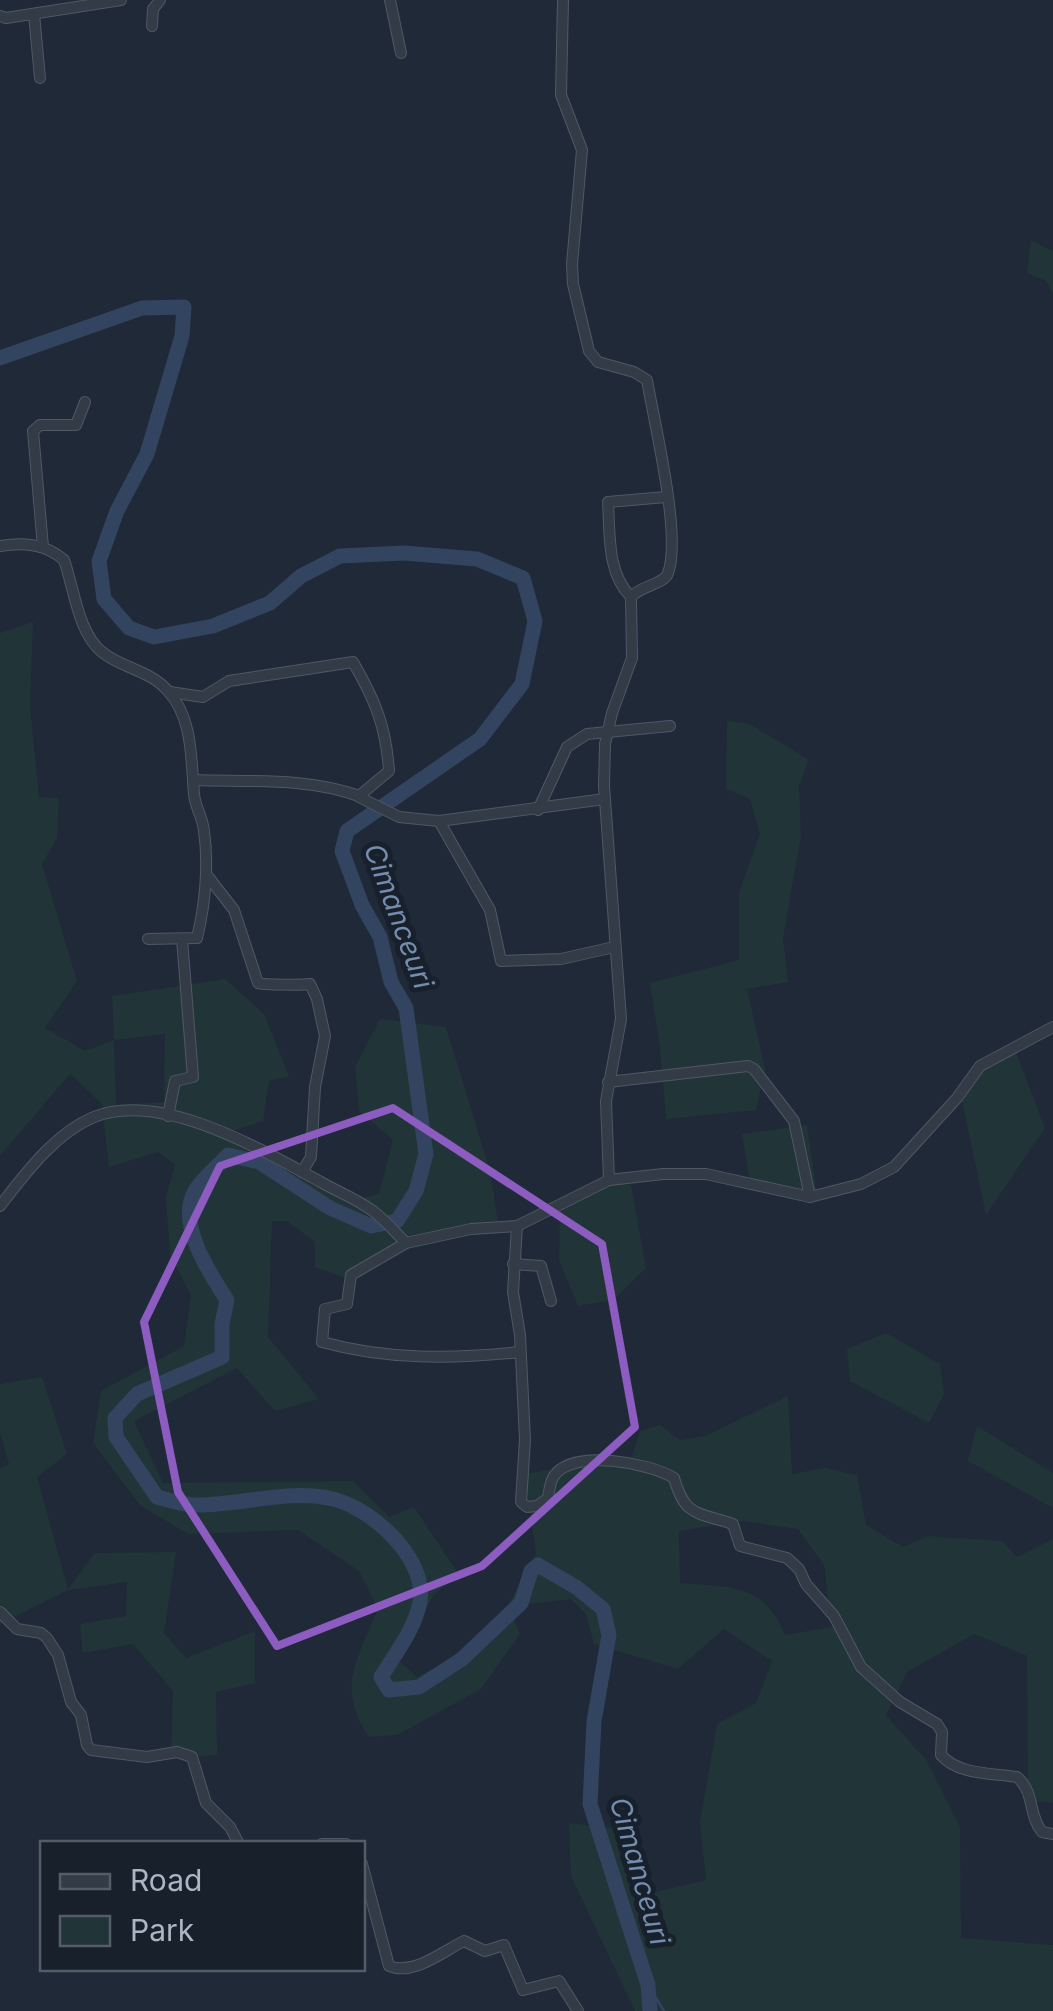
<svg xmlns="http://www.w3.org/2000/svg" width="1053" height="2011" font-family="Inter,sans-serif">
<rect width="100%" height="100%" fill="#1f2937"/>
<g fill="#213538" fill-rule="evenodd">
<polygon points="1031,240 1053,251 1053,294 1046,281 1027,273"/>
<path d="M33,622l-3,84 9,91 20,1 -2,40 -15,26 35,117 -32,47 40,23 29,-11 -2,-44 113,-17 39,35 25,62 -20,5 -6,40 -34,11 2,9 50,13 67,47 31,-7 14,-54 -34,-29 -4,-44 25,-48 66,8 44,144 9,58 -96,18 -52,33 -36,-13v-25l-28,-21h-15l-4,116 51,62 -44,12 -38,-43 -103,53 29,62 190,-2 36,36 25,-10 44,66 -25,23 -34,65 18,16 36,-19 54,-51 29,-53 -11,-80 107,-18 8,-25 20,-6 20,15 25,-4 83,-40 4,78 33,-6 32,7 9,50 37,22 25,-11 74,5 15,16 36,-18v264l-25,-3 -1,-144 -53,-22 -67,38 -21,43 41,46 33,66 1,111 92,7v66h-418l-64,-135 -2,-53 52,6 21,66 64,-15 -6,-58 17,-98 39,-21 16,-42 -48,-32 -46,40 -84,-25 -8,-30 -15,-15 -63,8 12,27 -39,55 -84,46 -28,2c-34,-49 -11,-79 9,-128l-19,-38 -61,-41 -110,4 -48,-29 -47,-62 8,-52 83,-45 7,-50 -21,-42 -4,-57 9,-32 -17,-13 -49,15 -7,-63 -32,-30 -70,82v-523zM165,1034l-1,68 -48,3 -2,-65zM743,1521l55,8 26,36 8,62 -47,8c-21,-52 -56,-48 -105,-52l-1,-52z"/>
<polygon points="727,721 750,724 809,760 799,786 801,836 783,938 788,982 747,989 765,1069 756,1110 666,1119 660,1048 650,983 739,960 739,892 760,834 750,799 726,789"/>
<polygon points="1014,1047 1045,1128 986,1215 961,1096 981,1070"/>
<polygon points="807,1125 817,1195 750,1182 742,1134"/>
<polygon points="606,1183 631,1185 646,1268 613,1300 578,1306 559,1260 560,1206"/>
<polygon points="886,1333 940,1364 944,1394 929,1423 850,1381 847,1349"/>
<polygon points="42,1377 67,1454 37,1477 68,1589 95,1553 176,1552 164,1633 186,1658 255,1631 255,1683 216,1692 217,1755 171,1758 173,1691 133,1644 83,1653 80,1624 126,1616 127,1582 68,1590 0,1624 0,1469 9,1464 0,1432 0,1384"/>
<polygon points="977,1426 1053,1473 1053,1508 968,1461"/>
</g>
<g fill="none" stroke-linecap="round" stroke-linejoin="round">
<polyline stroke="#32445f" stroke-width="2.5" points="648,1985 664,2011"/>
<path stroke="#32445f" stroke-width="15" d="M0,358l142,-50 42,-1 -2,29 -35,118 -30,57 -18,50 5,38 25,29 25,9 59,-11 57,-23 31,-27 39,-20 64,-3 73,6 46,19 12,43 -13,63 -42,55 -133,92 -5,20 20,54 18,32 11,45 15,26 20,146 -10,37 -19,30 -26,5 -41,-18 -71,-46 -31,-7c-10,11 -25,23 -33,36 -19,32 15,83 32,109l-5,24v33l-85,37 -22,24 1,19 41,60c12,3 25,8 38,8 45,1 93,-17 138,-6 41,10 101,65 85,111 -7,24 -24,46 -37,67l8,13 30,-3 43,-28 59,-56 10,-32 7,-6 38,22 27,22 6,26 -15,86 -4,83 58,181 2,26"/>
<g stroke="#505865" stroke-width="12">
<g id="minor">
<polyline points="390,0 401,53"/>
<path d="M563,0l-2,95 21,55 -10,114 1,20 16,67 9,11 36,10 13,8c7,42 35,156 21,193 -3,11 -28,13 -37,24l1,61 -20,55 -7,31 -1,42 17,233 -15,82 3,79"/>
<polyline points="34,14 40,78"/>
<polyline points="0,16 6,18 121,0"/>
<polyline points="152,26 153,9 160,0"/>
<path d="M0,546c23,-4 46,-2 64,14 10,28 14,73 38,92 21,17 48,18 66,39 25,27 23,69 26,103 1,13 9,24 10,37 5,34 1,74 -7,107l-49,1"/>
<polyline points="43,547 33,431 40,425 76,425 85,402"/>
<path d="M631,597c-24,-24 -21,-62 -23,-95l58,-5"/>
<path d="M170,692l33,5 26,-16 124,-19c22,38 33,64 36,109l-30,25c-52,-19 -111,-14 -166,-16"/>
<polyline points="359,797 399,817 439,821 605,799"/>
<polyline points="538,810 567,747 587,734 670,726"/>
<polyline points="439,821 490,910 501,961 561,959 614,947"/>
<path d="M206,874l28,36 24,73c6,2 46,2 52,1l7,15 8,37 -10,51 -4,70 -9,15"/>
<path d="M1053,1027l-73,39 -23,32 -63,69 -33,17 -51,13 -104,-23h-43l-54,6 -92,46 -4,66 7,43 5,105 -4,62 6,5 10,-1 11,-8c1,-6 2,-17 6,-22 19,-28 96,-13 120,2 11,39 23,34 59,46l7,22 47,12 12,11 7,15 28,32 27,51 39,35 37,22 5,8 -1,23c17,20 52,18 76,22 18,15 11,38 25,55l11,2"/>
<polyline points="608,1082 748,1066 754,1069 794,1121 810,1197"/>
<polyline points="168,1116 175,1081 193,1077 182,939"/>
<path d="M0,1206c25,-32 55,-73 94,-89 67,-27 168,33 225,64 17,10 38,18 54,30 12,9 22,21 33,32"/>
<path d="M517,1226l-46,3 -65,14 -55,32 -4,29 -22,5 -3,33c65,18 130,17 198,10"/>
<polyline points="513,1264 541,1266 551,1301"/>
<polyline points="0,1612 17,1629 41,1633 47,1638 58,1655 71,1702 81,1715 87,1745 91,1750 147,1757 177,1752 192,1757 206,1803 230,1827 239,1844"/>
<polyline points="322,1844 346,1844"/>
<path d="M362,1864l27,102c24,10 53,-14 75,-25l21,10 19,-6 19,45 36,-9 19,30"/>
</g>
</g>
<use href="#minor" stroke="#333b47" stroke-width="10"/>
</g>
<path fill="none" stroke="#8c5cc1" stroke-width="8" stroke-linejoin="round" d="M393,1108l209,136 33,183 -153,139 -205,80 -99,-154 -34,-170 76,-156z"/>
<g text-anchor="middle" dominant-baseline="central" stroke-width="10" stroke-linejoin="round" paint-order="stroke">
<g font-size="28" font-style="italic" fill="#748cae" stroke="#18202c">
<text transform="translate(399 916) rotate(70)">Cimanceuri</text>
<text transform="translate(640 1871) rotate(74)">Cimanceuri</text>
</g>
</g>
<rect x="40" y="1841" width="325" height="130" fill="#18202c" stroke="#545c69" stroke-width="2.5"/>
<rect x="60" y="1874" width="50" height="15" fill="#333b47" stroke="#545c69" stroke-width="2.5"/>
<text x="130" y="1891" font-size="30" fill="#adb5c4">Road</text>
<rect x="60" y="1916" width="50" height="30" fill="#213538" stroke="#545c69" stroke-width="2.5"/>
<text x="130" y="1941" font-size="30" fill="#adb5c4">Park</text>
</svg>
